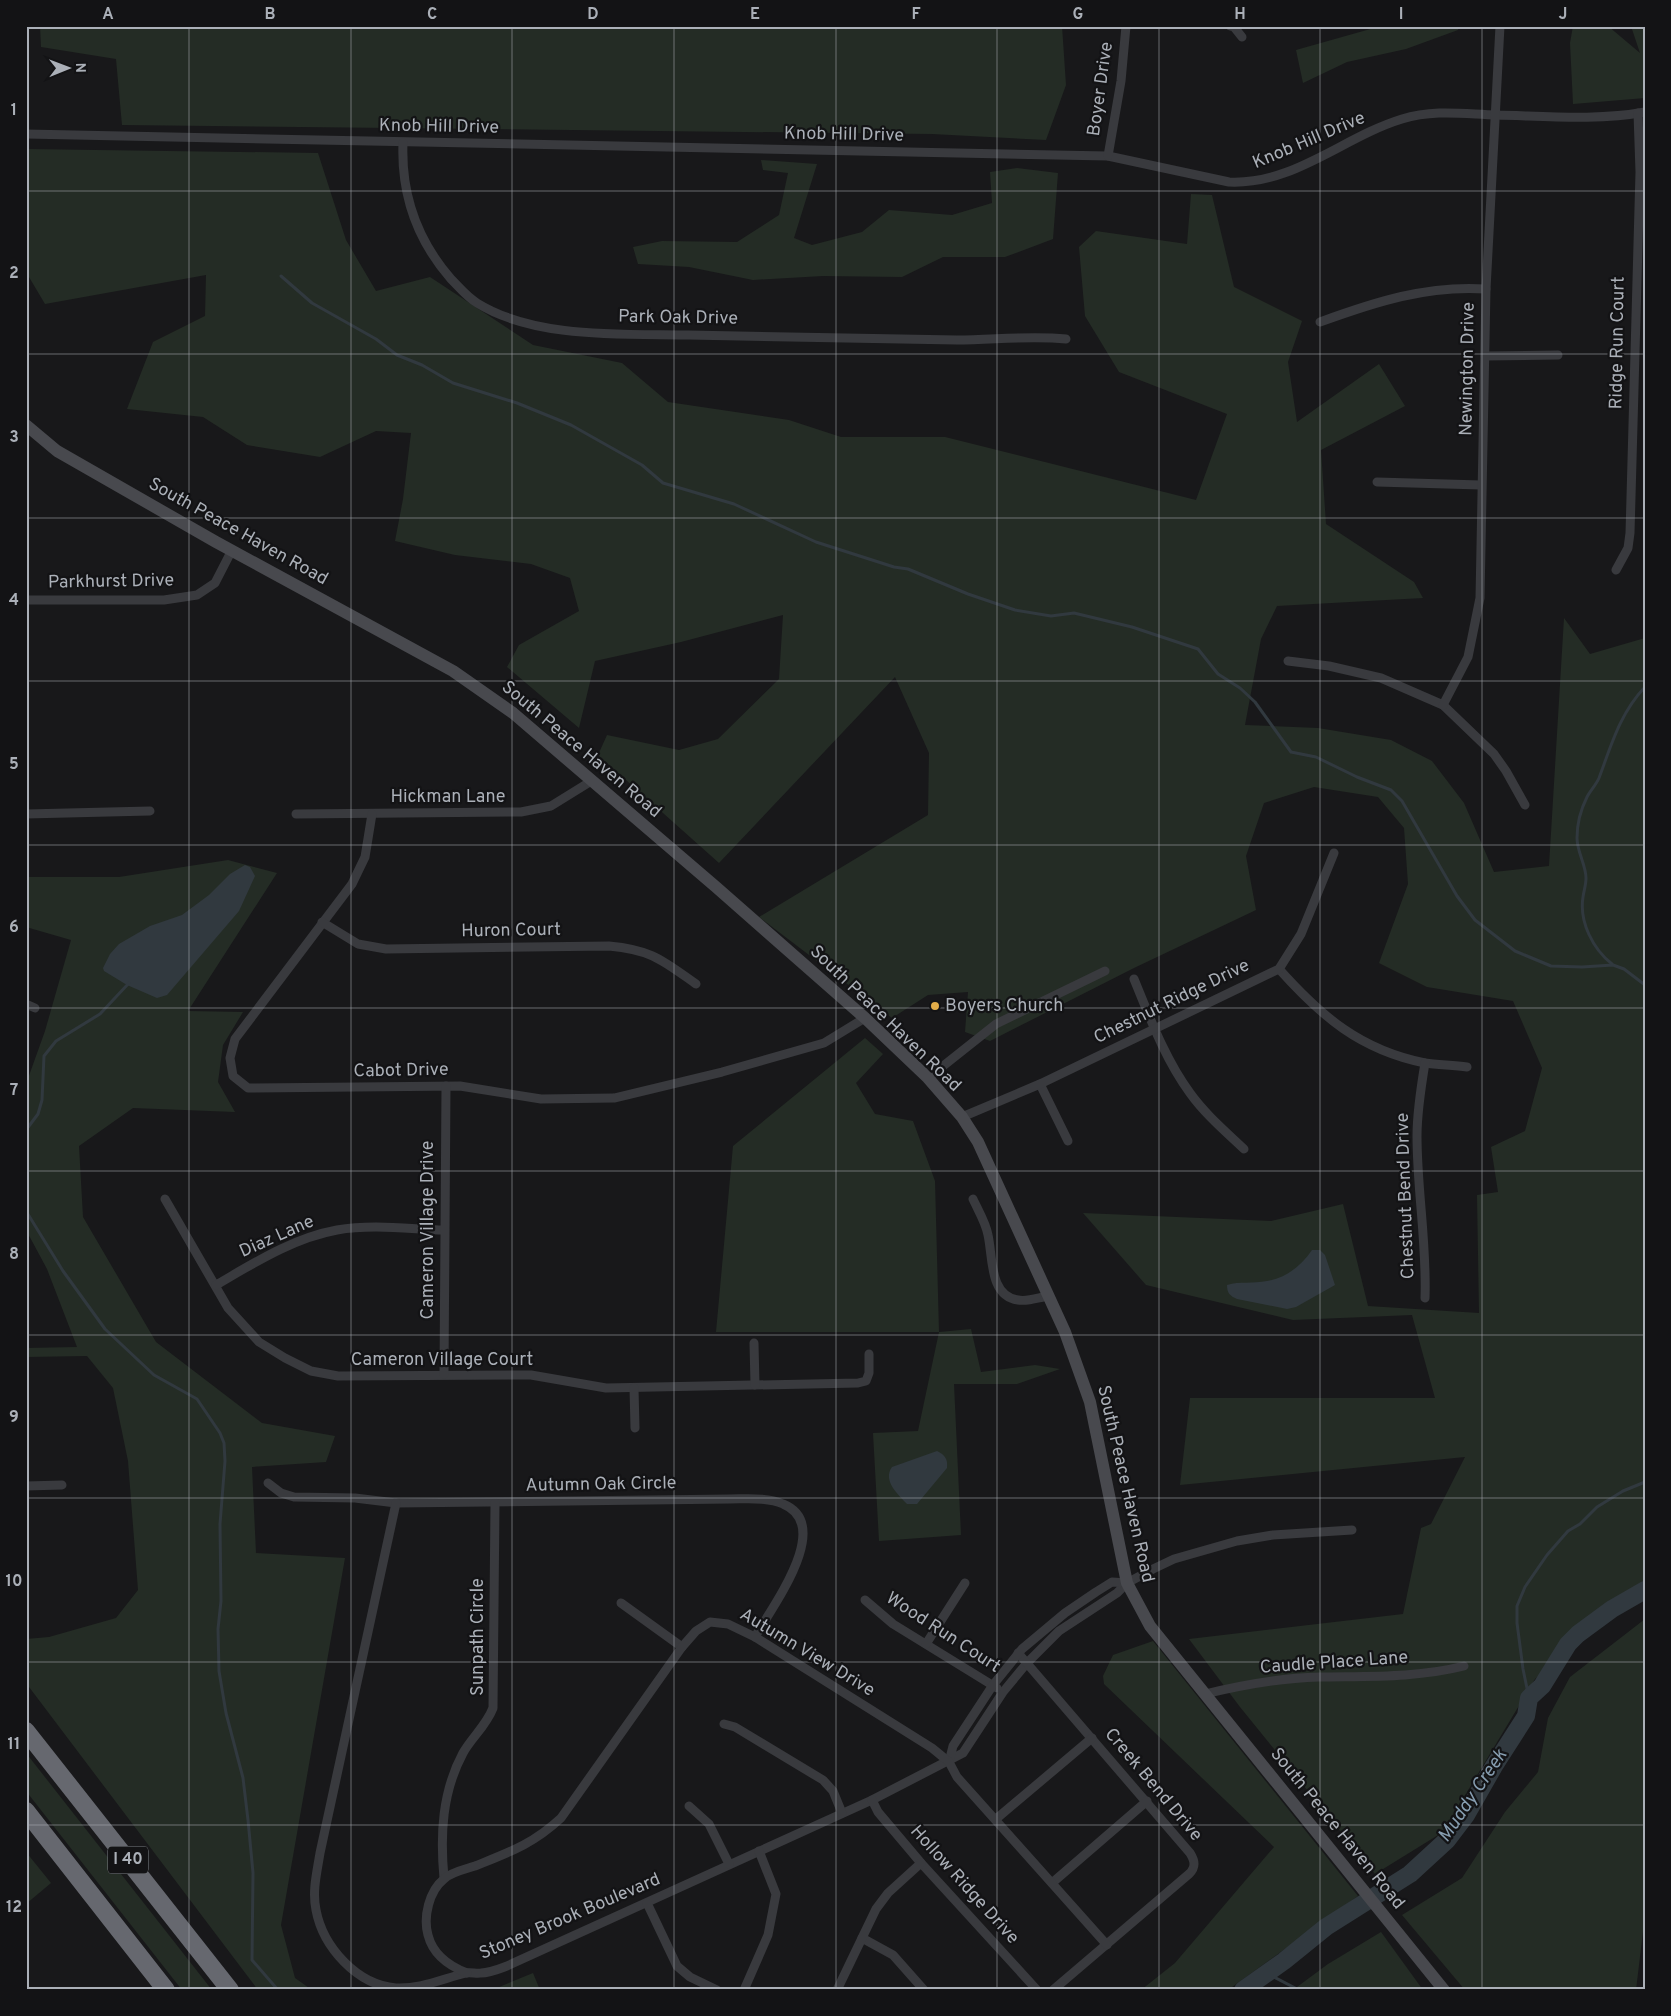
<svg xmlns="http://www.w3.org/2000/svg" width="1671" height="2016" font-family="Overpass,sans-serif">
<rect width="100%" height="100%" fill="#18181a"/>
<g fill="#242c25">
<polygon points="40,26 1062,26 1066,85 1046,140 932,134 122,125 116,59 41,47"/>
<polygon points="1381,26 1459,26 1458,30 1406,49 1347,62 1303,83 1296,50"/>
<polygon points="1573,26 1608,26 1640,53 1631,26 1645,26 1645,98 1573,104 1570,43"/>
<polygon points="26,149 318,153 346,240 376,291 430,277 533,345 622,363 668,402 789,420 841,437 945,437 1196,500 1227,414 1119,372 1085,316 1079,247 1096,231 1187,244 1191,194 1212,195 1234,287 1302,321 1288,362 1297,422 1379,364 1405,406 1321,450 1326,524 1414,582 1423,598 1277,606 1261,639 1245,725 1318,728 1391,740 1432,761 1464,803 1494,872 1549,866 1564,618 1590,654 1645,638 1645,1580 1535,1679 1443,1832 1375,1874 1240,1707 1189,1639 1403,1614 1421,1528 1431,1524 1465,1457 1180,1485 1190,1398 1435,1398 1412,1315 1293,1320 1146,1285 1083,1213 1271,1221 1343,1204 1368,1306 1479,1313 1477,1195 1498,1192 1491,1147 1525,1131 1542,1068 1513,1001 1427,987 1379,963 1408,884 1404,828 1378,797 1314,787 1264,803 1246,856 1256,910 1134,968 990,1041 965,1032 968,992 928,995 892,1018 759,917 928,815 929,753 895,677 719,863 598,755 607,735 679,750 718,739 779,679 783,615 681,642 595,661 579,728 507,667 519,645 579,611 570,578 531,564 455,555 395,541 403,499 411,433 376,431 320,457 247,445 203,417 127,409 153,342 205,316 206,275 45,304 26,272"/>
<polygon points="761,160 817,164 794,238 812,245 862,232 889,210 952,215 992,203 990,172 1017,168 1058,173 1053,239 1005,257 943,257 902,277 823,276 753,280 689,267 638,264 633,247 662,241 737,242 779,215 788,173 763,170"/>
<polygon points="228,860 277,873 188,1011 243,1012 223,1045 218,1082 235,1112 133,1108 79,1146 83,1217 156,1342 262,1423 335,1436 326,1462 252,1467 256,1553 345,1558 281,1925 295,1978 312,1990 258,1990 26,1683 26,1639 49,1637 116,1618 138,1590 128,1461 113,1388 87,1356 26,1357 26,1348 77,1347 47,1269 26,1230 26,1084 45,1031 71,940 26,927 26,877 119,877"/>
<polygon points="865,1038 883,1054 856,1083 875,1114 913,1121 935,1181 939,1332 971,1329 981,1372 1035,1365 1060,1369 1017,1384 954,1384 961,1535 879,1541 873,1433 918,1431 939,1332 716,1332 733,1146"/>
<polygon points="1645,1619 1645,1915 1636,1990 1465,1990 1402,1915 1462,1878 1505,1812 1538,1772 1548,1718 1570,1677"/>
<polygon points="1153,1641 1358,1896 1228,1990 1141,1990 1175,1963 1274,1847 1104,1684 1103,1676 1113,1655"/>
<polygon points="26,1753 212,1990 182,1990 26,1791"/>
<polygon points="26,1852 51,1883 26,1904"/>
<polygon points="1381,1932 1423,1990 1293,1990 1328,1964"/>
<polygon points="533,1973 540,1990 492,1990"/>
</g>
<g fill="#31393f">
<polygon points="245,865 250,867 255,876 239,911 167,995 157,998 127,985 104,971 103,968 110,954 119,944 150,926 182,915 209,895 230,874"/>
<path d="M1312,1250h8l5,5 10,30 -39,22 -9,2 -50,-10c-7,-3 -10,-6 -10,-14 13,-4 26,-1 40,-4 19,-3 34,-15 45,-31z"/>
<path d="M937,1451c8,4 11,8 10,17l-30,36h-10c-8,-9 -25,-23 -15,-37z"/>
</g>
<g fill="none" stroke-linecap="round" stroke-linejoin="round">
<g stroke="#31393f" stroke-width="3">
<polyline points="281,276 312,303 376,339 397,355 422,365 453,383 517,403 571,425 642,465 663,483 734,504 816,542 894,567 908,569 968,594 1015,610 1051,616 1074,613 1132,627 1198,649 1218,674 1240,688 1255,702 1291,752 1316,757 1357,777 1391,790 1402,801 1457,896 1475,920 1515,951 1551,966 1582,967 1613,965 1624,969 1645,985"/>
<path d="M1612,964c-19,-15 -33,-42 -29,-67 1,-7 3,-12 3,-19 0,-13 -9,-26 -9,-40 0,-13 4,-29 10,-41 3,-6 9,-12 12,-19 12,-32 21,-65 46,-91"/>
<polyline points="26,1130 38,1114 42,1100 44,1056 56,1041 100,1014 129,983"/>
<polyline points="26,1211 63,1271 105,1329 154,1375 197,1399 220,1433 224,1443 225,1461 220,1524 221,1601 218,1629 219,1671 226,1713 243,1778 248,1820 253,1873 252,1960 278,1990"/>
<polyline points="1529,1698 1523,1669 1517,1623 1517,1606 1525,1587 1547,1555 1568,1531 1580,1524 1597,1507 1623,1491 1645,1482"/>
<polyline points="1266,1973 1299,1990"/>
</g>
<polyline stroke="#31393f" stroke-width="18" points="1243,1990 1284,1961 1326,1927 1410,1874 1447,1840 1466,1815 1494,1766 1526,1716 1529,1698 1542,1686 1568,1644 1578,1634 1612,1609 1645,1590"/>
<g stroke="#393a3e" stroke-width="9">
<polyline points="1230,26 1234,27 1242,37"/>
<path d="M26,134l1082,22 121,26c65,3 114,-45 173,-63 32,-10 62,-5 94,-4 48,1 101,6 149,-3"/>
<path d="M403,143c-2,51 14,97 48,136 8,8 16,18 26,24 56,35 142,31 206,32 91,2 182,3 274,5 36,0 73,-5 109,-1"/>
<polyline points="1108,156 1121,81 1126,26"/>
<path d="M1320,322c55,-20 107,-37 166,-33"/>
<polyline points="1485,356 1558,355"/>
<polyline points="1377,482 1481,485"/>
<polyline points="1616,570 1628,548 1630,533 1640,172 1638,113"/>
<polyline points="26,600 164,600 197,595 215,583 232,550"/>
<polyline points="1288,661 1329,666 1381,678 1443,705 1494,754 1506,771 1525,805"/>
<polyline points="1443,705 1468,657 1480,598 1486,289 1500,26"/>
<polyline points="26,814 150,811"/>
<polyline points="296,814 521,812 551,806 593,780"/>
<polyline points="372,814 365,857 352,884 235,1039 230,1058 233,1076 248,1088 460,1086 541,1099 614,1098 722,1072 824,1043 865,1018"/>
<path d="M322,922l36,22 28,5 223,-3c43,4 53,14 87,38"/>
<path d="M1279,969c42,47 81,81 146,94 13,2 28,2 42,4"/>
<path d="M1134,979c16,39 31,80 56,114 15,21 35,38 54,56"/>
<polyline points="26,1004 35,1008"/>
<path d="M1425,1063c-4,24 -8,48 -8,73 0,54 10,108 8,162"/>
<polyline points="928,1078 996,1024 1105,971"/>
<polyline points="1040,1084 1068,1141"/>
<polyline points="962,1117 1040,1084 1279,969 1301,934 1334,853"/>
<polyline points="165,1199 228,1308 259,1342 285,1358 311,1371 338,1376 531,1375 606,1388 858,1383 866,1381 869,1373 869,1354"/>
<path d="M973,1199c5,11 13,24 15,36 5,22 1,61 30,65 10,2 22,-3 31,-4"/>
<path d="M216,1285c38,-22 77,-47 121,-55 35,-6 72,-1 107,0"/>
<polyline points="754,1343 755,1385"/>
<polyline points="444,1374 446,1086"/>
<polyline points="634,1388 635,1428"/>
<path d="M268,1483l13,10 13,4 61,1 41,5 334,-4c17,0 37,-2 53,5 52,21 -12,104 -28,133"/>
<polyline points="26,1486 62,1485"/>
<path d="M396,1503l-76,350c-3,19 -8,38 -4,57 7,37 41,75 80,78 25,1 46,-9 70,-15 5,-1 11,1 15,0 9,0 18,-4 26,-7l365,-166 91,-47 40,-61 24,-29 32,-32 58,-38 10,-10 26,-14 21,-10 63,-18 36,-6 79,-5"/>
<polyline points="865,1600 893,1624 997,1688"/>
<polyline points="621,1603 682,1647"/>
<polyline points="926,1644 965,1583"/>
<path d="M1018,1653l172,200c5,8 6,14 -1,21l-136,116"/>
<path d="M1205,1694c37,-9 76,-16 114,-17 49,-1 98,1 145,-11"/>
<polyline points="724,1724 735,1727 823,1780 833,1791 842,1813"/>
<polyline points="949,1762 953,1746 993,1685 1022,1649 1065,1613 1096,1592 1112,1582 1127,1583"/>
<polyline points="872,1800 878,1812 921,1863 1037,1990"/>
<polyline points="689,1806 709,1824 729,1864"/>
<polyline points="996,1819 1092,1738"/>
<path d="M444,1878c-4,-43 -2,-86 19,-125 9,-16 23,-27 30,-45l2,-205"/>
<polyline points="1052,1883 1147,1801"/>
<polyline points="647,1903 677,1966 690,1977 717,1990"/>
<polyline points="862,1938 893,1955 924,1990"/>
<path d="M467,1973c-18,-7 -34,-18 -39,-38 -5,-18 1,-44 16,-56 7,-7 22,-10 31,-13 35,-14 58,-22 86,-48l121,-171 14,-16 14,-9 18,2 27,13 177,111 17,14 8,15 150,168"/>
<polyline points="744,1990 768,1935 776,1894 759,1851"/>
<polyline points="837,1990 876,1909 888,1893 921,1863"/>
</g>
<polyline stroke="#48494e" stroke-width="12" points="26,425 57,451 216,542 453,671 513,713 716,887 865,1018 928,1078 962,1117 978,1142 1065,1332 1090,1402 1127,1583 1150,1626 1444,1990"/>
<g stroke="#66686f" stroke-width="18">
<polyline points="26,1731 230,1990"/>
<polyline points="26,1811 166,1990"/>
</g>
</g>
<path fill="none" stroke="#abb0b8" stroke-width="1" stroke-opacity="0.55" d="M189,26v1964M351,26v1964M512,26v1964M674,26v1964M836,26v1964M997,26v1964M1159,26v1964M1320,26v1964M1482,26v1964M26,191h1619M26,354h1619M26,518h1619M26,681h1619M26,845h1619M26,1008h1619M26,1171h1619M26,1335h1619M26,1498h1619M26,1662h1619M26,1825h1619"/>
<circle fill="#e1ac49" stroke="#131315" stroke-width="2" cx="935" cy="1006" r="5"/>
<g text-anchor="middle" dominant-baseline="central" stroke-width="4.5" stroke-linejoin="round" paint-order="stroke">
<rect fill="#131315" stroke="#7d8187" stroke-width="1" x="108" y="1846.5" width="40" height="27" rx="4"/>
<g font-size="16" font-weight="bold" fill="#abb0b8">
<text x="128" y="1860">I 40</text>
</g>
<g font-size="18" fill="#abb0b8" stroke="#131315">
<text transform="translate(1101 89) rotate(-82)">Boyer Drive</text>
<text transform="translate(439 127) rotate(1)">Knob Hill Drive</text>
<text transform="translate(844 135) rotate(1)">Knob Hill Drive</text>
<text transform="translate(1309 141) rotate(-23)">Knob Hill Drive</text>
<text transform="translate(678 318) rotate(1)">Park Oak Drive</text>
<text transform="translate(1618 343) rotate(-89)">Ridge Run Court</text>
<text transform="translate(1468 369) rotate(-89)">Newington Drive</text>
<text transform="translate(238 532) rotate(29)">South Peace Haven Road</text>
<text transform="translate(111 582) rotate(-1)">Parkhurst Drive</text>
<text transform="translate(581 750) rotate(40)">South Peace Haven Road</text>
<text x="448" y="797">Hickman Lane</text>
<text transform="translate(511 931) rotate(-1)">Huron Court</text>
<text transform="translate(1172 1002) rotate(-26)">Chestnut Ridge Drive</text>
<text transform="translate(885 1019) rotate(44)">South Peace Haven Road</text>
<text transform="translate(401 1071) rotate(-1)">Cabot Drive</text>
<text transform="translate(1406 1196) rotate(-92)">Chestnut Bend Drive</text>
<text transform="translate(428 1230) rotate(-90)">Cameron Village Drive</text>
<text transform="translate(277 1237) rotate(-24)">Diaz Lane</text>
<text x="442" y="1360">Cameron Village Court</text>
<text transform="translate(1125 1484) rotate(77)">South Peace Haven Road</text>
<text transform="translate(601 1485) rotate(-1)">Autumn Oak Circle</text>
<text transform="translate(943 1633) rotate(33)">Wood Run Court</text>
<text transform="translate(478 1637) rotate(-90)">Sunpath Circle</text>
<text transform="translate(807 1653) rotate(31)">Autumn View Drive</text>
<text transform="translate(1334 1663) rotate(-4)">Caudle Place Lane</text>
<text transform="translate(1153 1785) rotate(50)">Creek Bend Drive</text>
<text transform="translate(1337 1829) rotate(51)">South Peace Haven Road</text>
<text transform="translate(964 1885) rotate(48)">Hollow Ridge Drive</text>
<text transform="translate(570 1917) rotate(-23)">Stoney Brook Boulevard</text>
</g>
<g font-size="18" fill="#abb0b8" stroke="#131315" text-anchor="start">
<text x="945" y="1006">Boyers Church</text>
</g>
<g font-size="19" font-style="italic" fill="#869db0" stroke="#131315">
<text transform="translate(1473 1796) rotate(-56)">Muddy Creek</text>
</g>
</g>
<rect width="1671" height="2016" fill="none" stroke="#131315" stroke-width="55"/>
<g transform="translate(68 68) rotate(89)" stroke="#131315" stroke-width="4" paint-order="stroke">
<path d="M0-4L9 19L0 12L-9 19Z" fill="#abb0b8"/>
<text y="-8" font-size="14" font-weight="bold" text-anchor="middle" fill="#abb0b8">N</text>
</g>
<rect x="28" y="28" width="1616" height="1960" fill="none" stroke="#abb0b8" stroke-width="2"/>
<g font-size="16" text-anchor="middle" font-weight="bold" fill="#abb0b8">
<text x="108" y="19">A</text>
<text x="270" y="19">B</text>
<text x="432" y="19">C</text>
<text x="593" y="19">D</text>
<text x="755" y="19">E</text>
<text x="916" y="19">F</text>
<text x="1078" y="19">G</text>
<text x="1240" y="19">H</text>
<text x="1401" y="19">I</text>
<text x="1563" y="19">J</text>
<text x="14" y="115">1</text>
<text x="14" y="278">2</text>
<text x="14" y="442">3</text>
<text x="14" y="605">4</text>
<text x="14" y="769">5</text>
<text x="14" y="932">6</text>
<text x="14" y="1095">7</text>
<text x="14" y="1259">8</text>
<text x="14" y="1422">9</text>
<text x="14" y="1586">10</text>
<text x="14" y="1749">11</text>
<text x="14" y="1912">12</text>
</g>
</svg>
